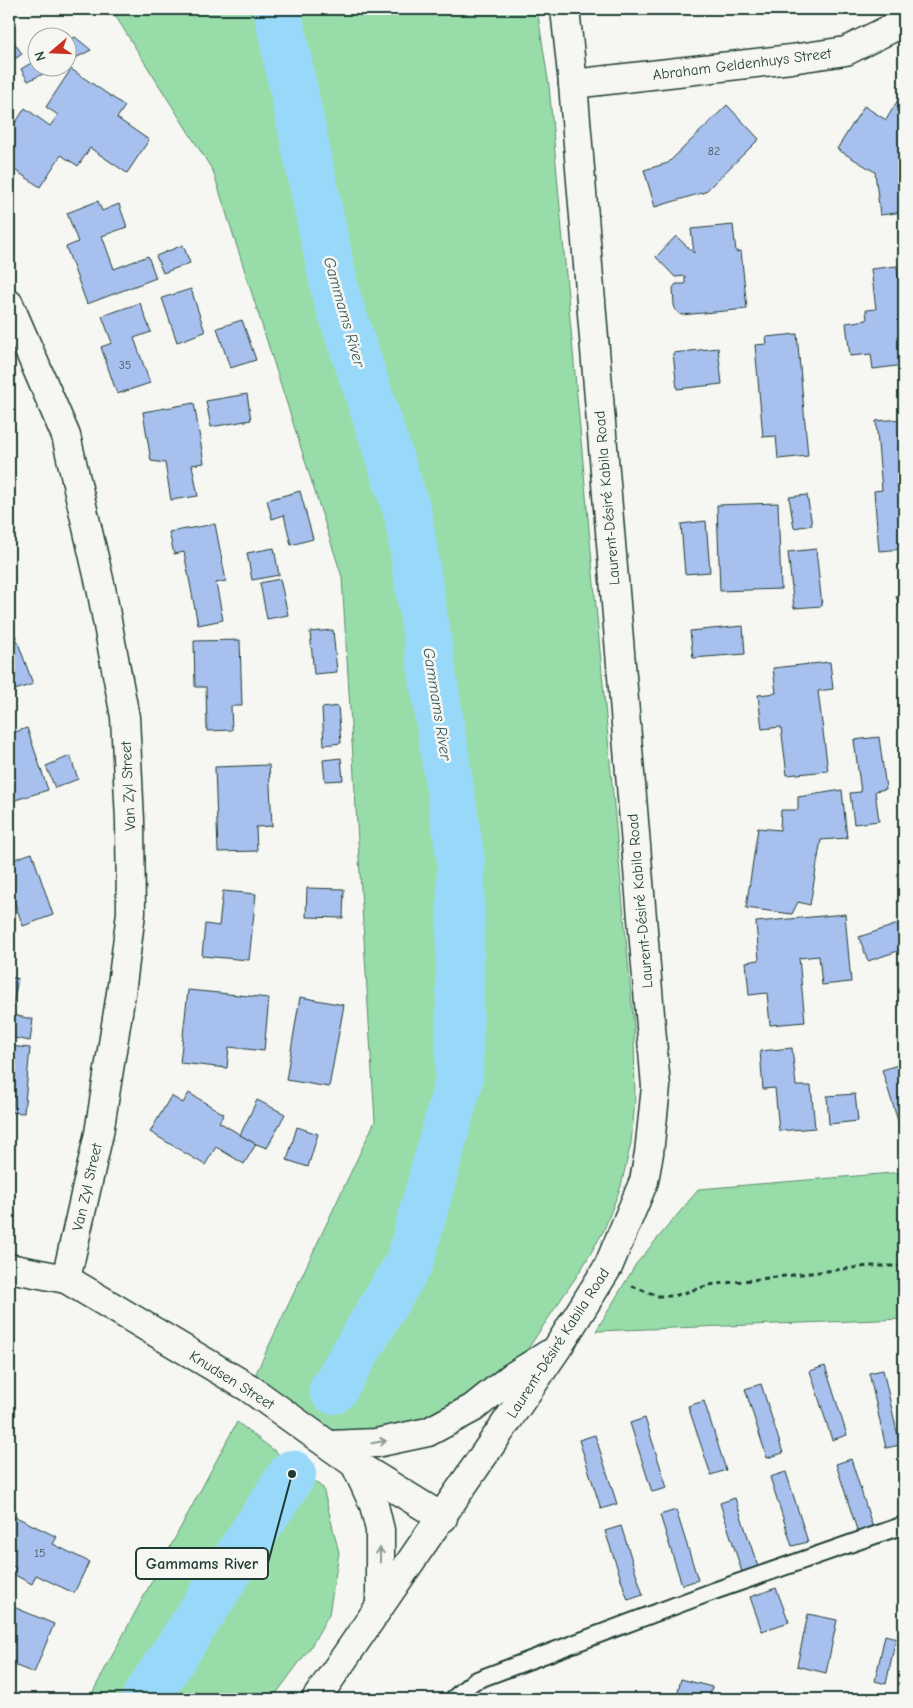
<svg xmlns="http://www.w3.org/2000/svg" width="913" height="1708" font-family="'Comic Neue',sans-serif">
<rect width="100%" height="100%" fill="#f6f6f2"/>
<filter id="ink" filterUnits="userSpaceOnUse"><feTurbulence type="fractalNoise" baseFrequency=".02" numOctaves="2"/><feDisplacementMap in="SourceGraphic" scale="10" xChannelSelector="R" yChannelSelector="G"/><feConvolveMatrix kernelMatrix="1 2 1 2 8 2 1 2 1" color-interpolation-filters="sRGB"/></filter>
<g filter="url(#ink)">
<g fill="#98dda9" stroke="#5c8d6e">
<polygon points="111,9 537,9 549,86 634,1027 635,1101 631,1143 621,1186 603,1232 582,1268 523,1356 473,1408 330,1445 249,1388 375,1121 342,577 213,171"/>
<polygon points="904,1172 904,1319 596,1331 636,1264 699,1189"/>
<polygon points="237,1422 323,1488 339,1553 329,1614 310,1648 272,1699 89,1699"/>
</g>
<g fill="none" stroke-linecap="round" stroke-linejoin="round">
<g stroke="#98d9fa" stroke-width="48">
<polyline points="277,9 336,295 408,514 461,861 459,1080 410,1261 333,1390"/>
<polyline points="145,1699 292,1474"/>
</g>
</g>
<g fill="#a8c0ee" stroke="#1f3d34">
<polygon points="692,9 730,9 692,13"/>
<polygon points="9,35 22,54 9,63"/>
<polygon points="75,37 91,50 68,62 68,41"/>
<polygon points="38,59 38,68 56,68 28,81 21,69"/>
<polygon points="71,69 125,106 117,118 149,140 127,173 90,148 78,166 61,155 40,187 9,166 9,133 25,108 50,126 58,115 46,107"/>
<polygon points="904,90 904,212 880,215 875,172 837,149 864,106 886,120"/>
<polygon points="727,105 759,139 705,192 655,207 644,170 668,163"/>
<polygon points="98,201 102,211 119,204 127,227 102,236 114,269 148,256 156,278 87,304 66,247 78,242 67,213"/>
<polygon points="733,225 736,252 741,251 747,309 681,315 676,311 674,305 673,288 676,284 685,284 685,276 675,277 656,257 676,236 694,253 691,229"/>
<polygon points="183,245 190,263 163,273 156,256"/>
<polygon points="897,266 903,311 904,311 904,365 873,369 871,354 850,356 846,323 867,320 866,310 876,309 871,269"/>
<polygon points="191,289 205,332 177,342 162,298"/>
<polygon points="140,303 151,332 134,338 150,383 117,394 101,347 112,343 102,316"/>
<polygon points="242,320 256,360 230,368 217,328"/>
<polygon points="797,334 808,456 778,459 776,436 763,437 755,345 767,344 766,337"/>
<polygon points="718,348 722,384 677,389 673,353"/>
<polygon points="247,394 251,420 211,427 206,401"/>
<polygon points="194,403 204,463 192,465 198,496 171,500 165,463 151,461 143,412"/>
<polygon points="904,419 904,549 879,551 874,491 882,490 876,421"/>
<polygon points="300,491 313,539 291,545 284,515 272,519 267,500"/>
<polygon points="807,495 812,525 794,528 789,497"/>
<polygon points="778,503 781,589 720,591 717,505"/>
<polygon points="706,521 710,572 685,574 681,524"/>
<polygon points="215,524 226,581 216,583 223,620 198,625 184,552 174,554 169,532"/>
<polygon points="274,548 279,575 252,580 247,553"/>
<polygon points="816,549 822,606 794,608 788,552"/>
<polygon points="280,579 288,615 267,619 260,583"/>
<polygon points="904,594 904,622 896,596"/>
<polygon points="9,618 33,684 9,692"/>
<polygon points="743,626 745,654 693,658 690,631"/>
<polygon points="333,630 337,672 314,674 310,632"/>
<polygon points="240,640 242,706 231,706 232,730 207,731 206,687 195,687 194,641"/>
<polygon points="830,662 833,689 818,691 828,771 787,775 781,727 762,729 758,695 776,693 773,668"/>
<polygon points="338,706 341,743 324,745 322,708"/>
<polygon points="27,728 48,790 12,801 9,791 9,734"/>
<polygon points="879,737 886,789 875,791 879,821 854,824 850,793 861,792 854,740"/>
<polygon points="70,756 78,779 55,788 46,766"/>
<polygon points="341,758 343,780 325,781 323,760"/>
<polygon points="269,765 272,826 256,827 257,851 218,852 215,767"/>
<polygon points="842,790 847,838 821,840 810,905 798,902 792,914 746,908 758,828 780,830 781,810 798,810 798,797"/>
<polygon points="32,853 53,915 23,926 9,887 9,861"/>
<polygon points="307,888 344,889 343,918 306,917"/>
<polygon points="223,891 256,894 249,960 202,956 205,924 219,926"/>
<polygon points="845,914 851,982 822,985 819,956 799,958 805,1022 770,1025 767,993 749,995 746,962 759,960 756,922"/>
<polygon points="898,924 903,937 904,937 904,949 868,961 859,937"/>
<polygon points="9,977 18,979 11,1015 33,1019 30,1041 9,1037"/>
<polygon points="188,990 269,998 264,1051 229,1047 227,1068 180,1063"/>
<polygon points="300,997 344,1005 329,1087 286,1080"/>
<polygon points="9,1046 30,1048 24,1113 9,1112"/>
<polygon points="792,1048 796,1086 811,1086 815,1128 779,1131 775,1088 763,1089 760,1051"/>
<polygon points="904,1063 904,1140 882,1070"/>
<polygon points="189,1093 224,1114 219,1122 256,1144 244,1164 216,1147 205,1165 150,1132 171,1096 183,1103"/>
<polygon points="855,1094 858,1121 829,1124 827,1096"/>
<polygon points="257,1100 285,1114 267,1148 256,1144 240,1135"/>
<polygon points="297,1127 318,1134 308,1167 287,1160"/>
<polygon points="825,1366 847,1435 832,1440 810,1371"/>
<polygon points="883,1370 900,1445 886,1448 869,1373"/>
<polygon points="761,1384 783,1453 767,1458 745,1389"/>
<polygon points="704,1401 726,1470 711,1475 688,1406"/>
<polygon points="645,1418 667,1488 652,1492 630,1423"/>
<polygon points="595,1435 617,1504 601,1509 579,1440"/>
<polygon points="851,1459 873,1528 858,1533 836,1464"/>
<polygon points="786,1472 808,1542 792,1546 770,1477"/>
<polygon points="735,1498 758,1567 742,1572 720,1503"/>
<polygon points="676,1510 698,1580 682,1585 660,1515"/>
<polygon points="14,1516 57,1537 53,1544 89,1562 74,1593 36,1575 32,1584 13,1574 16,1568 9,1564 9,1527"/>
<polygon points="621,1526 643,1595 628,1600 605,1531"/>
<polygon points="776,1588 789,1622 762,1631 750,1597"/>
<polygon points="9,1605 54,1624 34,1673 9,1663"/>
<polygon points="808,1614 837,1620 826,1673 797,1666"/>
<polygon points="885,1635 896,1638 886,1684 875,1681"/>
<polygon points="681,1679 712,1687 709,1699 676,1699"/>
</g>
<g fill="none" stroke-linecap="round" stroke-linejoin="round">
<g stroke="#1f3d34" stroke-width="20">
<polyline id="lane" points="453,1699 474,1681 714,1591 904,1525"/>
</g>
<g stroke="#1f3d34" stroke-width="31">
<g id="street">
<polyline points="573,84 791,59 846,51 904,22"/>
<polyline points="9,304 66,436 101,588 125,717 130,821 131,913 121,993 99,1133 66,1279"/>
<polyline points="9,1268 66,1279 249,1388 355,1464 443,1518"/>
</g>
</g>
<g stroke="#1f3d34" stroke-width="31">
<g id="secondary">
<polyline points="330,1445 376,1443 428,1432 473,1408 512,1377 549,1354"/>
<polyline points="355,1464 374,1505 380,1530 380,1604"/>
<polyline points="316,1699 558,1347 608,1267 644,1181 649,1153 656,1087 573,84 565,9"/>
</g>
</g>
<polyline stroke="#1f3d34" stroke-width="3" stroke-dasharray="5 4" stroke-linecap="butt" points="632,1286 658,1296 674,1296 709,1285 869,1266 904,1266"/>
<use href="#lane" stroke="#f6f6f2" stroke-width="16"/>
<use href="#street" stroke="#f6f6f2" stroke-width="28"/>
<use href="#secondary" stroke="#f6f6f2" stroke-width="28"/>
</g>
<defs><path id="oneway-shaft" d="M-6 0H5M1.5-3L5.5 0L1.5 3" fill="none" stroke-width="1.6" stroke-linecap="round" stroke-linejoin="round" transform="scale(1.25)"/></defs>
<g stroke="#8a9a93">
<use href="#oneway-shaft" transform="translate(379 1442) rotate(-9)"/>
<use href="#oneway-shaft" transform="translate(380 1555) rotate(-90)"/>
</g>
</g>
<g text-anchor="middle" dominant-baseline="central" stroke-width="5" stroke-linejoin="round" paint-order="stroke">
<g font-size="12" fill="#415e62">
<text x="714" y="151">82</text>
<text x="125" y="365">35</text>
<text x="40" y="1553">15</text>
</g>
<g font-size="15" fill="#1f3d34" stroke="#f6f6f2">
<text transform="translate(742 64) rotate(-7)">Abraham Geldenhuys Street</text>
<text transform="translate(607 498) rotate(-95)">Laurent-Désiré Kabila Road</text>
<text transform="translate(128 786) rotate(-93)">Van Zyl Street</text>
<text transform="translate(640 901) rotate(-95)">Laurent-Désiré Kabila Road</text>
<text transform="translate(87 1187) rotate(-77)">Van Zyl Street</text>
<text transform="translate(558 1343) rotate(-57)">Laurent-Désiré Kabila Road</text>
<text transform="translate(232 1380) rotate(32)">Knudsen Street</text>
</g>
<g font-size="16" font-style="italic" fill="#375c5c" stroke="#f6f6f2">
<text transform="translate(344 312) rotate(74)">Gammams River</text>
<text transform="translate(437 704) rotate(81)">Gammams River</text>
</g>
</g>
<path fill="none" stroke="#1f3d34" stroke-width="2" d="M292 1474L268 1563"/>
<circle fill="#1f3d34" stroke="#f6f6f2" stroke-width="2" cx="292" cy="1474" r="5"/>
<rect fill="#f6f6f2" stroke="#1f3d34" stroke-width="2" x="136" y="1548" width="132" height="31" rx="5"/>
<g font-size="16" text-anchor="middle" font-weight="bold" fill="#1f3d34">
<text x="202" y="1569">Gammams River</text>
</g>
<rect width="913" height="1708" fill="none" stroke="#f6f6f2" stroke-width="30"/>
<rect x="15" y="15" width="883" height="1678" fill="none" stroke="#1f3d34" stroke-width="2" filter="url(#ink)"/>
<g transform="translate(52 52) rotate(251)"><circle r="24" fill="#f6f6f2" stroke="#a0aca6"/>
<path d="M0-4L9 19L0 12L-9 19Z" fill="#c8321e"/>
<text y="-8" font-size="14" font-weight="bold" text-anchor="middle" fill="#1f3d34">N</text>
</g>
</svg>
